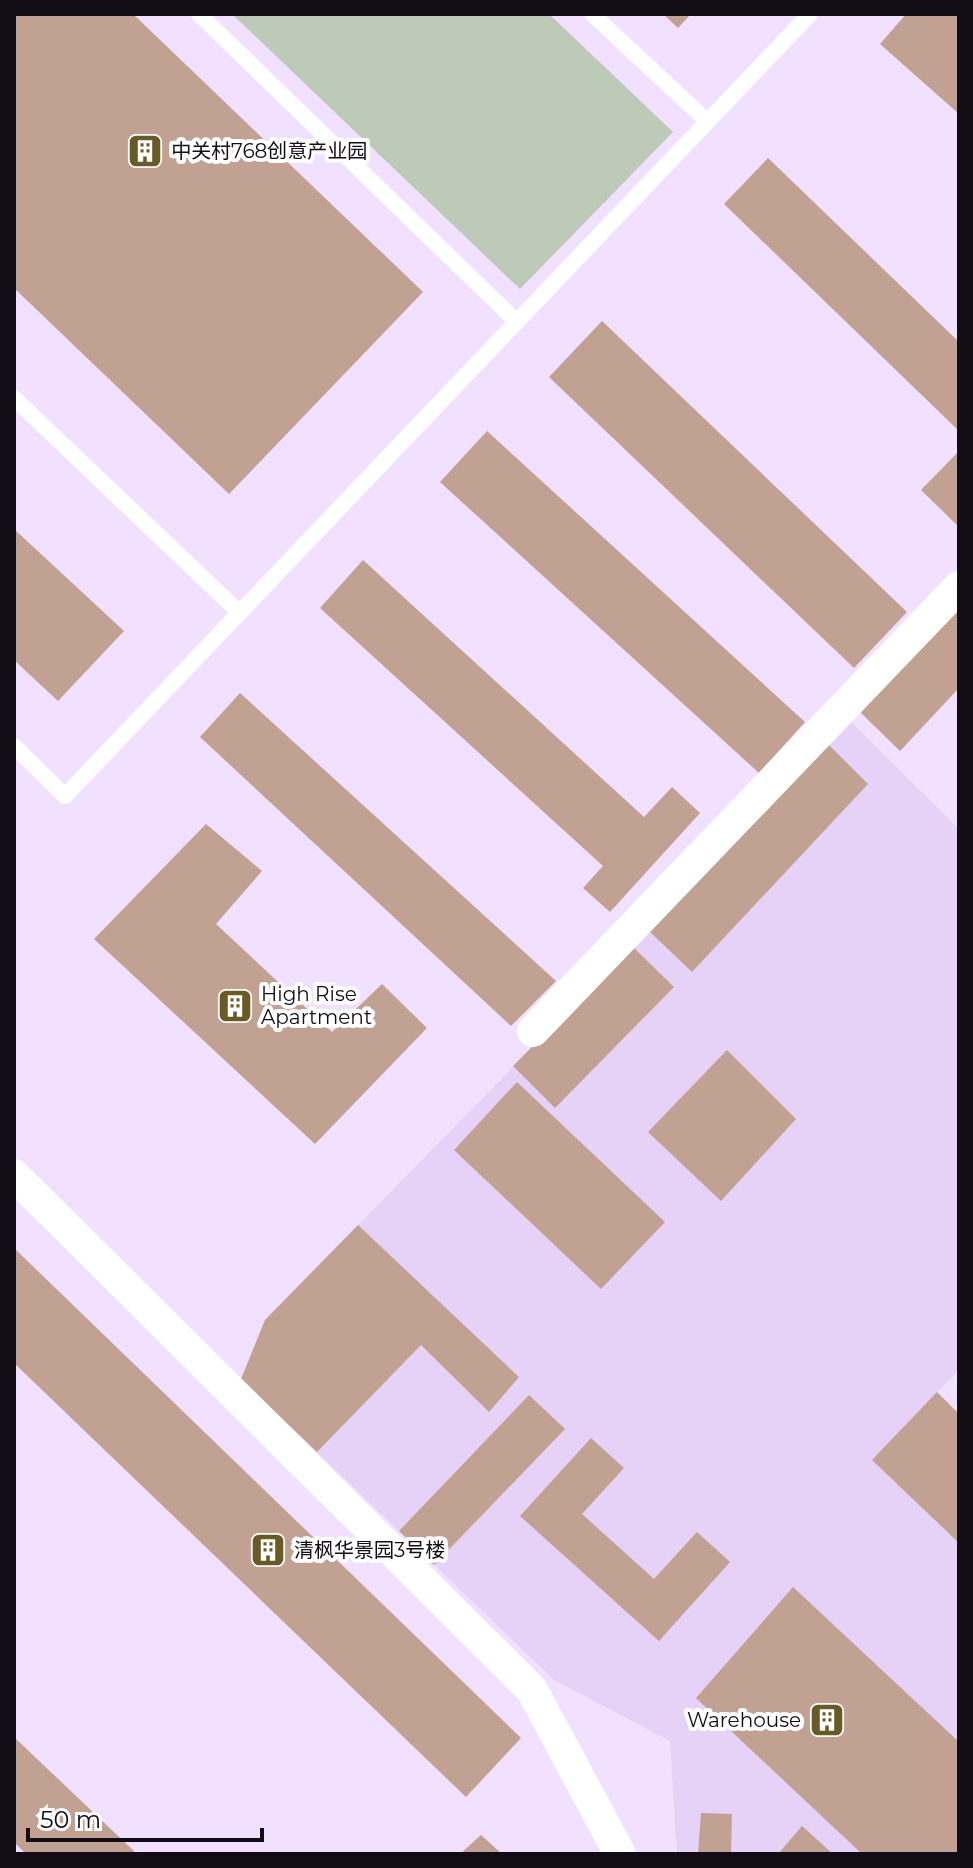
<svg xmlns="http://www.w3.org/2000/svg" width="973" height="1868" font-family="Montserrat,'Noto Sans SC',sans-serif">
<rect width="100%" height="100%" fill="#f1e0ff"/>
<polygon fill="#e6d2f6" points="849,720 959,829 959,1370 937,1392 959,1414 959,1854 677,1854 670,1741 554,1680 241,1379 265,1320 632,946"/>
<polygon fill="#bdcab7" points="232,14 549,14 673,132 520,289"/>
<g fill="#c1a192">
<polygon points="14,14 133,14 423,292 229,494 14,288"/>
<polygon points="663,14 691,14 678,28"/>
<polygon points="906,14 959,14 959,114 880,44"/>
<polygon points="768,158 959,342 959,431 724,204"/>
<polygon points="602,321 907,612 854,668 549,377"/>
<polygon points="487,431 805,722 759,773 440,482"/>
<polygon points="959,451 959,527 921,490"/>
<polygon points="14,529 124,631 58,701 14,660"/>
<polygon points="363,560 644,817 672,787 700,813 610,912 583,888 603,866 320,608"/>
<polygon points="959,606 959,688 900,751 859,711"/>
<polygon points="240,693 556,981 511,1026 200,737"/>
<polygon points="827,743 868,784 692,972 647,929"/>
<polygon points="206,824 262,871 216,924 332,1032 382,984 427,1028 315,1144 94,939"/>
<polygon points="632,946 674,987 555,1108 513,1066"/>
<polygon points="727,1050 796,1119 721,1201 648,1132"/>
<polygon points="517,1082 665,1222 601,1289 454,1150"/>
<polygon points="358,1225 519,1377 489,1412 421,1345 317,1452 241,1379 265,1320"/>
<polygon points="14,1248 521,1738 466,1797 14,1363"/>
<polygon points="937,1392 959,1414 959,1543 872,1460"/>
<polygon points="529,1395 565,1429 434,1565 399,1531"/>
<polygon points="591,1438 624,1468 582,1514 654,1579 697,1532 730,1562 659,1641 520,1516"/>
<polygon points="793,1587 959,1742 959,1854 862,1854 696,1698"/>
<polygon points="14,1737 137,1854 26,1854 14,1842"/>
<polygon points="701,1813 732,1814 731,1854 698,1854"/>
<polygon points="802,1826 833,1854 778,1854"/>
<polygon points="481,1835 502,1854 460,1854"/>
</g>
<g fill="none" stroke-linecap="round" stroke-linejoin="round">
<g stroke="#fff" stroke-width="16">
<polyline points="199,14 517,322"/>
<polyline points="592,14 707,121"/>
<polyline points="14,398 240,613"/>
<polyline points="14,746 65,796 810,14"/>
</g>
<g stroke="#fff" stroke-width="32">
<polyline points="533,1031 959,587"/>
<polyline points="14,1175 532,1690 620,1854"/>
</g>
</g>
<defs>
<g id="building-square" transform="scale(1.8)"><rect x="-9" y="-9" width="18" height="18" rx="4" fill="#6a5a28" stroke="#fff"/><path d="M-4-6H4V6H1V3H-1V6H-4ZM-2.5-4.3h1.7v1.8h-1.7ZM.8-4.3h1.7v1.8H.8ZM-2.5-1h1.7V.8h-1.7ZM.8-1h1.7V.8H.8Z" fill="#fff"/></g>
</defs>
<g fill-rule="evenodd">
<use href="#building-square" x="145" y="151"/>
<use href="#building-square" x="235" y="1006"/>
<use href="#building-square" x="268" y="1550"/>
<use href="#building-square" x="827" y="1720"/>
</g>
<g text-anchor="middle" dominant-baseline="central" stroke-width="8" stroke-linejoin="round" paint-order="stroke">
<g font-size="20" fill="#110c16" stroke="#fff" text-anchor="start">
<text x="171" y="151">中关村768创意产业园</text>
<text x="261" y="994">High Rise<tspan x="261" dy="23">Apartment</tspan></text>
<text x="294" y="1550">清枫华景园3号楼</text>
<text x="801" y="1720" text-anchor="end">Warehouse</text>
</g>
</g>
<rect width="973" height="1868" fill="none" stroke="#110c16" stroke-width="32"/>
<path d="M28 1828v12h234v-12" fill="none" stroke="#110c16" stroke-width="4"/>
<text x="40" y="1828" font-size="24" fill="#110c16" stroke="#ffffff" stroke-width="6" paint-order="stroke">50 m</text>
</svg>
